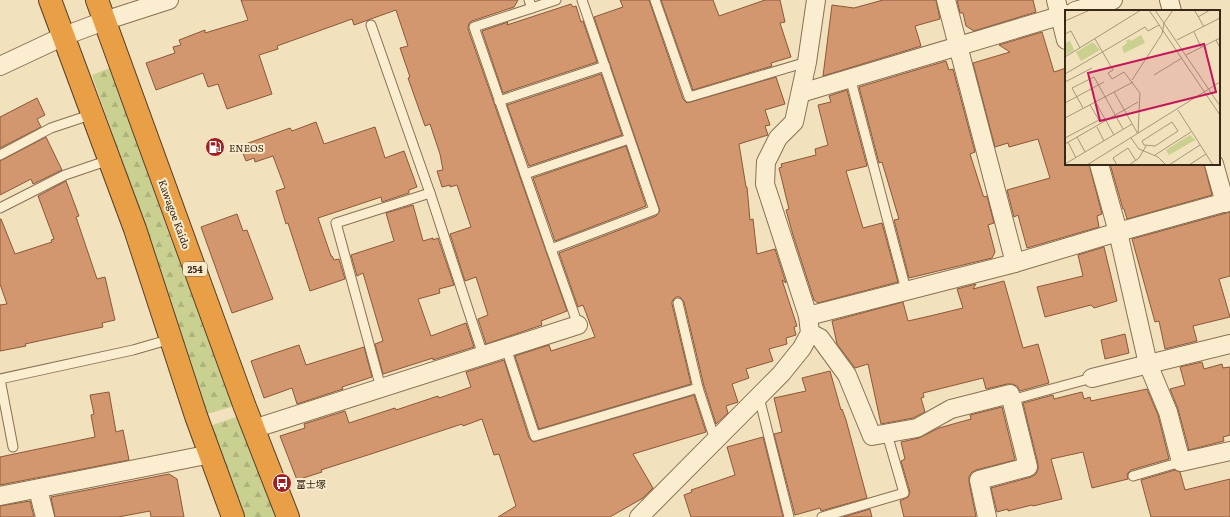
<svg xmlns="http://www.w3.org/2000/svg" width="1230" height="517" font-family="Literata,'Noto Sans JP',serif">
<defs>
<pattern id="forest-firs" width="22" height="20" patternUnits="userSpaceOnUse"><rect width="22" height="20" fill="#c9d090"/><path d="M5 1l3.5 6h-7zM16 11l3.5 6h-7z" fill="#adb37c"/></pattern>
</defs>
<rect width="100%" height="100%" fill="#f1e1bc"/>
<g fill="url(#forest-firs)">
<polygon points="110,68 170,237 234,406 207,414 148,235 92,75"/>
<polygon points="239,416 278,517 244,517 210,426"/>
</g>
<g fill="#d3976f" stroke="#8b5838">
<polygon points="241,0 518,0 514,7 472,21 469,23 468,29 567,311 541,321 542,325 486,344 478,319 488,315 476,277 465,281 450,234 471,227 457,185 450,187 450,185 442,187 437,171 443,170 440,154 430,124 425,126 408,78 410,77 400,48 408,46 396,10 354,25 352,19 277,46 278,49 259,55 272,94 227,109 218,84 208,87 203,73 156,90 146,63 175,53 173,47 181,45 179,40 205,30 205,33 248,20"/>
<polygon points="620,0 649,0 683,99 687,103 776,77 785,104 765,110 770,125 765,126 768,135 739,144 746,187 747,187 750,220 753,219 757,254 775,249 786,283 782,280 797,326 794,327 796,335 786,338 787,344 769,349 773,361 746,369 749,378 732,384 738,402 726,406 728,413 716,424 704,386 684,302 680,297 676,297 672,301 672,304 691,384 539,429 515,356 549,345 551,351 595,337 583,305 578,307 559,253 656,216 660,211 594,17 623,7"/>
<polygon points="661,0 713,0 719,16 765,0 780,0 785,22 780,23 791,57 771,63 772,66 693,90"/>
<polygon points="883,0 936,0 940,19 915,26 921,46 823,76 832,5 854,8"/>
<polygon points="957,0 1033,0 1036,12 974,31 966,26 963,13 960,13"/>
<polygon points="571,4 573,7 576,6 581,22 583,21 597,62 503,93 482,31 508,22 507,25"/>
<polygon points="1042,32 1054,72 1066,68 1066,164 1089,164 1102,214 1097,216 1099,227 1027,248 1018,215 1014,217 1007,190 1050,178 1038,139 1009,147 1008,143 995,147 973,63 1010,52 999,45"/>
<polygon points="946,61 949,70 953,69 975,152 970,154 983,195 984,197 987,196 994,223 988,225 995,252 992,258 909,278 894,220 899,219 882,162 879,163 859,87"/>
<polygon points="601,74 622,135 529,166 507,105"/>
<polygon points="847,90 867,166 846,171 863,228 882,223 898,282 818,303 814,300 793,235 786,210 789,209 779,168 782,167 781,164 816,155 815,149 828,145 818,105 831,102 829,96"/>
<polygon points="37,98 45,115 37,119 41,127 0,148 0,117"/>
<polygon points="316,122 324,144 375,127 385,158 404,151 417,187 409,190 409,193 382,202 381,197 318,218 331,256 332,256 334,260 339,259 345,279 310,291 288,223 286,224 276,191 285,188 273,156 255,162 254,158 246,161 240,146 290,128 292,131"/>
<polygon points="46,137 62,170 33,184 31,179 0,195 0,161"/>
<polygon points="626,146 646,206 555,241 533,178"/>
<polygon points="1110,164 1204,164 1212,195 1127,219 1124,209 1123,209"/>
<polygon points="66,181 79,216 76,217 97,279 105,277 115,320 102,323 103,327 25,344 26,346 0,351 0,305 7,304 0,284 0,219 1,219 15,254 52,242 51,240 54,239 38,196"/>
<polygon points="413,205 423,241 433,238 433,240 438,238 454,285 439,289 440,293 418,299 431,336 466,323 474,347 433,360 433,358 383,374 375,344 383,341 363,273 357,276 351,255 394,241 386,213"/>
<polygon points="1230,212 1230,276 1219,279 1230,317 1193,326 1197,341 1165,349 1159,321 1155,322 1132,239"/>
<polygon points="237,214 243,231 247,230 273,299 232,313 201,227"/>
<polygon points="1104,247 1117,301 1094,308 1091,305 1045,317 1037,287 1083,276 1078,255"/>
<polygon points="1004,281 1023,348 1038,344 1049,383 1020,391 1017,386 1012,384 1007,384 986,389 983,378 923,393 924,397 921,398 925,412 913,418 881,424 868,364 855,368 837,344 832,321 903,302 908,321 930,316 963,308 957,289 976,284 973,289"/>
<polygon points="1125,334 1129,353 1105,359 1101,340"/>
<polygon points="299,345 306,365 364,347 372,377 342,387 343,389 297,404 292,388 264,398 251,361"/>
<polygon points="504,360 529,438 533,442 694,395 706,432 633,454 653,488 643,498 610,517 498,517 516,506 499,454 494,455 482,419 463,426 462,424 374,453 321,470 322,472 297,480 280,436 305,428 304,424 345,411 349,423 395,408 396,410 438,396 439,398 471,387 466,372"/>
<polygon points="1202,362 1204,369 1222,364 1223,368 1230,367 1230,435 1223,437 1224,441 1189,450 1178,409 1170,389 1185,385 1180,367"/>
<polygon points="830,371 841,410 842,409 846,420 867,498 821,511 820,508 795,515 774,434 782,432 774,398 806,391 802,378"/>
<polygon points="1147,389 1158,415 1169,459 1131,470 1127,474 1128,479 1092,488 1083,452 1051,459 1062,499 1033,506 1032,505 1008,511 1008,509 997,512 991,488 1031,477 1036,474 1038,469 1038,464 1023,403 1053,395 1054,399 1082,392 1084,399 1090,397 1091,401"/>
<polygon points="109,392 116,432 123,430 129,460 0,485 0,457 95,437 91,415 94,414 90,395"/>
<polygon points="1002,407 1015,460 976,470 971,473 969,477 969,482 976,517 904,517 900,501 908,497 910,492 901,461 905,459 901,442 919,438 939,428 971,419 970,415"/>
<polygon points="763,437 783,517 691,517 684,495 692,492 691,490 735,475 727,447"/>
<polygon points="1175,470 1180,472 1185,490 1230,479 1230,517 1151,517 1141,480"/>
<polygon points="169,474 177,479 184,517 151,517 150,511 118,517 55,517 51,497"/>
<polygon points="30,501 34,517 0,517 0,506"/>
<polygon points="870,509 872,517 843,517"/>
</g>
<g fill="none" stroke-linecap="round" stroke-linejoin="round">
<g stroke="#8a7054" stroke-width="11">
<g id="lane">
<polyline points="529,0 532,8 556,0"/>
<polyline points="655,0 689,97 807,62"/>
<polyline points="532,8 474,27 551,249"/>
<polyline points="371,25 430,193"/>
<polyline points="850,77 906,290"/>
<polyline points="499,101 605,66"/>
<polyline points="0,155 51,128 93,114"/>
<polyline points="525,174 629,139"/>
<polyline points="0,208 65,175 109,160"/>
<polyline points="678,303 698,388 715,440"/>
<polyline points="578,325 551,249 654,210 582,0"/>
<polyline points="506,348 535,436 698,388"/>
<polyline points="381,388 336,223 430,193 483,355"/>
<polyline points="759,397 789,517"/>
<polyline points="1011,400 1092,378"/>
<polyline points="13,447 0,379 133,350 171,339"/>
<polyline points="1133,476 1181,462"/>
<polyline points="822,517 904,493 887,434"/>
</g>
</g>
<g stroke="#8a7054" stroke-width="20">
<g id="street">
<polyline points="946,0 1015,263"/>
<polyline points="1056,0 1066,40"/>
<polyline points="1169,0 1172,11"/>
<polyline points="1075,11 1113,0"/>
<polyline points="0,66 64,36 104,21 169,0"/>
<polyline points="801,93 1066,14"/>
<polyline points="1099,164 1118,232 1148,364 1168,412 1181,462 1230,451"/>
<polyline points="1214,164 1225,203"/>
<polyline points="808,316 1015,263 1118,232 1230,201"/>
<polyline points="810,333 820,338 847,375 872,436 917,428 951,409 1010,394 1028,467 979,480 987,517"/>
<polyline points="1092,378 1230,344"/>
<polyline points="253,429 578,325"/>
<polyline points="38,489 45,517"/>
<polyline points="0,496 211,454"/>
<polyline points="639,517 781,374 802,348 810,333 808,316 765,184 766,162 778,138 794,122 807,62 816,0"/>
</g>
</g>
<g stroke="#573e29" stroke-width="24">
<g id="highway">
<polyline points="50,0 135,229 196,416 233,517"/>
<polyline points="97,0 245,407 288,517"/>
</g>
</g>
<use href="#lane" stroke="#fbeed0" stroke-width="9"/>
<use href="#street" stroke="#fbeed0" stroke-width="18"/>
<use href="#highway" stroke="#e99f45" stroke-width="22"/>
</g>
<defs>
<g id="fuel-disc" transform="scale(1)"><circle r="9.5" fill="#9e2022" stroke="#f8ebcc"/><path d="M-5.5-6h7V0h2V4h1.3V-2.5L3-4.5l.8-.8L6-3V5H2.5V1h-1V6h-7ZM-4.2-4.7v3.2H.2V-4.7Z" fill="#fff"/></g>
<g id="bus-disc" transform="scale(1)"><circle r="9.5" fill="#9e2022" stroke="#f8ebcc"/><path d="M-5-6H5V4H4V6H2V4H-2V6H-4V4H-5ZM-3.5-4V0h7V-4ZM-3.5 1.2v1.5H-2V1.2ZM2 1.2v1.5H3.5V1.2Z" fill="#fff"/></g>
</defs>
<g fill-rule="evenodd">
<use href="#fuel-disc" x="215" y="147"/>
<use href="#bus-disc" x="282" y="483"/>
</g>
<g text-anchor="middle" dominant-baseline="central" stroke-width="4" stroke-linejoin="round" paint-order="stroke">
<rect fill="#f8ebcc" stroke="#72624f" stroke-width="1" x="183" y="262" width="24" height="14" rx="3"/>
<g font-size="9" font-weight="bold" fill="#38281a">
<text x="195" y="269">254</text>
</g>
<g font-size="10" fill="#38281a" stroke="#f8ebcc" text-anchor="start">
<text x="229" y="147">ENEOS</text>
<text x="296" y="483">富士塚</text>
</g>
<g font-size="10" fill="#38281a" stroke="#f8ebcc">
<text transform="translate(175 214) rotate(70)">Kawagoe Kaido</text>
</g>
</g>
<g transform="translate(1065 10)">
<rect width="155" height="155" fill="#f1e1bc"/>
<path d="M76,25l4,8 -21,10 -2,-6 5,-4 -1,-2 3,-2 2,2zM5,31l4,9 -9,6v-13zM28,32l7,8 -19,11 -5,-9z" fill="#c9d090"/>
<path d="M125,125l5,5 -26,15 -3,-5z" fill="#c9d090"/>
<path fill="none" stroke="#a7977b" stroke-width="1" d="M84,0l71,105M90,0l65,96M132,0l-2,1 9,16M133,7l12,-7M0,11l25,-11M129,22l7,15M0,24l6,-3 9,17M155,28l-4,2 4,8M30,29l18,31 -5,3 4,6 12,-7 16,21 -2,40M112,30l43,-22M121,45l30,-15M0,47l76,-47M0,64l80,-47 3,4 11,-6M89,65l28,-17M67,70l30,-46 2,-11 9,-13M0,72l27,-14M49,82l24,42M0,93l39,-21M31,93l18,32M18,98l-11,-20 22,-11 29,52M113,100l35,55M0,108l68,-36M107,112l6,9 -23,15 -11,-1 -2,-4zM32,117l7,14M12,127l8,15M0,128l34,-18 -9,-15M66,128l8,11 19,8 8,8M3,132l8,16M0,134l73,-42M90,145l36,-23M0,154l67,-40M22,155l133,-83M52,155l-4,-7 15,-10 8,13M64,155l10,-7 7,-12M104,155l31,-20M124,155l17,-11"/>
<path fill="#c2185b" fill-opacity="0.15" stroke="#c2185b" stroke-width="2" d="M139,34l12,48 -116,29 -12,-48z"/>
<rect width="155" height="155" fill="none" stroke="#38281a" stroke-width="2"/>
</g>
</svg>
